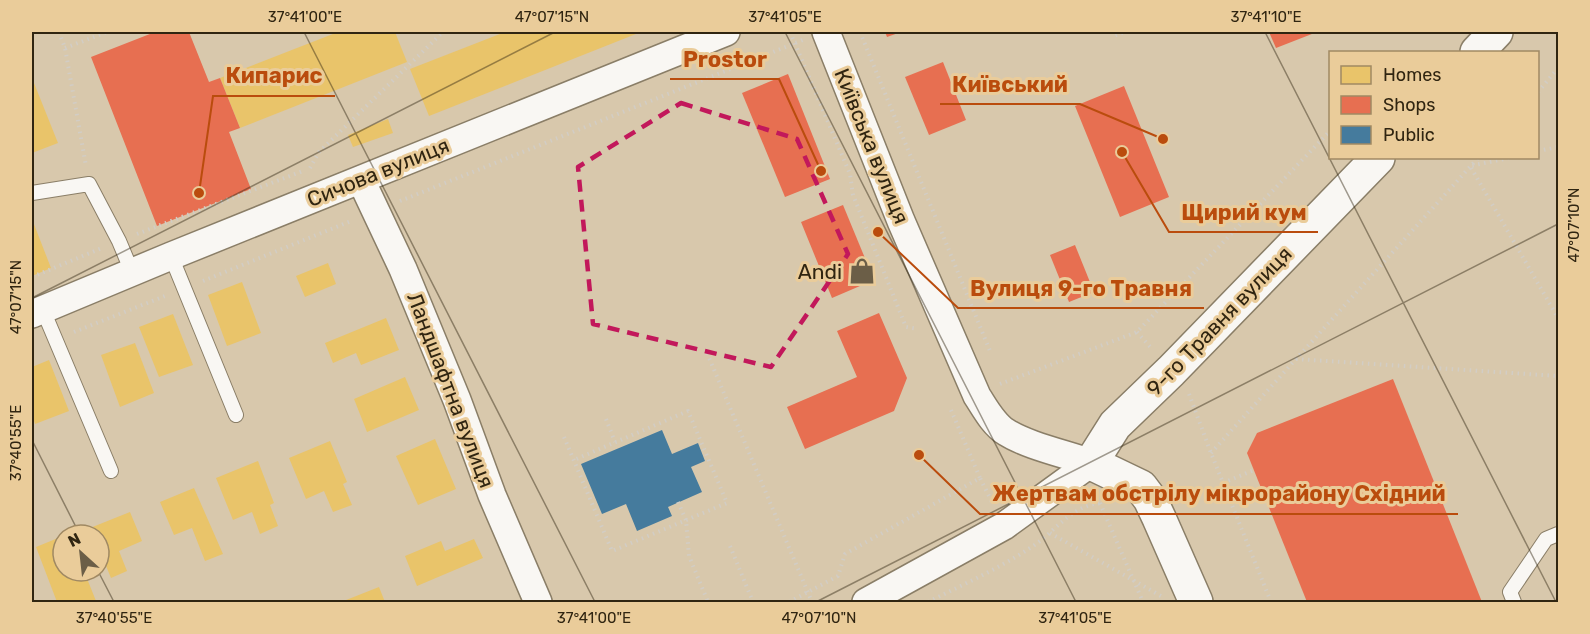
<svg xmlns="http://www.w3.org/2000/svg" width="1590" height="634" font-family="Rubik,sans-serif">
<rect width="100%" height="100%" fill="#d8c8ac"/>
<g fill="#e9c46a">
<polygon points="338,32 395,32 407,62 240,128 220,78"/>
<polygon points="505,32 641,32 429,116 410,69"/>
<polygon points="32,78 58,143 32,153"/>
<polygon points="388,119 393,133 353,147 348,135"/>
<polygon points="32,219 51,268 32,276"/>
<polygon points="328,263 336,284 305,297 296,276"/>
<polygon points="242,282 261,333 227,346 208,295"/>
<polygon points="173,314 193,365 159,377 139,327"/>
<polygon points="386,318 399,350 361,365 356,353 333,363 325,343"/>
<polygon points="135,343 154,393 120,407 101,355"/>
<polygon points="49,360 69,411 35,424 32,415 32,367"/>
<polygon points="405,377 419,410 367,432 354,399"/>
<polygon points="435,439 456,489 418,505 396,456"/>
<polygon points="330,441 347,482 343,484 352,505 333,512 324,491 306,499 289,458"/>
<polygon points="258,461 274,503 270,505 278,526 260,534 252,512 233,520 216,478"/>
<polygon points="194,488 223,554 205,561 192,528 174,535 160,502"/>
<polygon points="130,512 142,541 119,551 127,571 111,578 99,549 99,535 93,535 90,528"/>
<polygon points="63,536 63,571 84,571 96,601 57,602 36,547"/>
<polygon points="474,539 483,558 417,586 405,556 441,541 445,551"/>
<polygon points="379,587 385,602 341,602"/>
</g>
<g fill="#e76f51">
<polygon points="155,32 189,32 209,82 220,78 240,128 229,132 251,189 157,226 91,57"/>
<polygon points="885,32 901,32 887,37"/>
<polygon points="1269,32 1317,32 1276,48"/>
<polygon points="943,62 966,120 929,135 905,77"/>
<polygon points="788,74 830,179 785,197 742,93"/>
<polygon points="1124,86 1169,197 1120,217 1075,106"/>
<polygon points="843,205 874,280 832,298 801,222"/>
<polygon points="1075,245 1094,292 1069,302 1050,255"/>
<polygon points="879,313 907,378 894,411 805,449 787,407 857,377 837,331"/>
<polygon points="1393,379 1482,602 1307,602 1247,453 1257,433"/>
</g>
<polygon fill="#457b9d" points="662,430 672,454 698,443 705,461 691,467 702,492 668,507 672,516 637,531 626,504 602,514 581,464"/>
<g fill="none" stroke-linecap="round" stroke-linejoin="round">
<g stroke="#8a7e67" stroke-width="16">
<g id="lane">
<polyline points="32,193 89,184 119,241 132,272"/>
<polyline points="171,256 236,415"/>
<polyline points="43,310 111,471"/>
<polyline points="1514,602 1510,592 1546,539 1558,534"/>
</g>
</g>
<g stroke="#8a7e67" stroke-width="30">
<g id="street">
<path d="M826,32l75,189 76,175c8,12 16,28 29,36 22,14 60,22 85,31"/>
<polyline points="361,180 403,269 457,400 492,495 538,602"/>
<polyline points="32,314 171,256 726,32"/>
<polyline points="866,602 1004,526 1091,463"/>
</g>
</g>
<g stroke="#8a7e67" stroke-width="36">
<g id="secondary">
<polyline points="1477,52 1496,32"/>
<polyline points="1196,602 1159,518 1150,499 1141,487 1091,463 1115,425 1171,371 1378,158"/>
</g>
</g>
<g stroke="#d2cdc5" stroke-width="4" stroke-dasharray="1.5 4.5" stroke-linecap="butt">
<polyline points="59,32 65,48 86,166"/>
<polyline points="790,32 850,174 853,195 906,327 918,329"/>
<polyline points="860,32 990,351"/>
<polyline points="1112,32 1114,36 1125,32"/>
<polyline points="65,48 107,32"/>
<polyline points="1538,92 1558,68"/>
<polyline points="1538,151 1558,147"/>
<polyline points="1509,158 1470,166 1558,318"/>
<polyline points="310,168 319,152 443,32"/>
<polyline points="400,201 803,40"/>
<polyline points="137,234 303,171"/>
<polyline points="32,277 102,248"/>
<polyline points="203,281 351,221"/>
<polyline points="74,332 165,296"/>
<polyline points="1137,332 1152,349"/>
<polyline points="707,353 812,602"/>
<polyline points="1296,359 1558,376"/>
<polyline points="1000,384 1137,332 1330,131"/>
<polyline points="1189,394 1211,453 1271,602"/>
<polyline points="951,410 980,478"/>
<polyline points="606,419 615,442"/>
<polyline points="564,437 612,551 727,503 688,411 574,460"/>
<polyline points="1211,453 1478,158"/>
<polyline points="1223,483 1254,470"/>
<polyline points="678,502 686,520 689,556 708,602"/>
<polyline points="1100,503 1143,602"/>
<polyline points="1050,533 1161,596"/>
<polyline points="730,546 753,602"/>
<polyline points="789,602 838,576 845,554 980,478 993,504"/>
<path d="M928,602c34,-17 70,-33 102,-54 25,-15 41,-44 73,-45"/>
</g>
<use href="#lane" stroke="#f9f7f3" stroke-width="14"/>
<use href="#street" stroke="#f9f7f3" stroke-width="27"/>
<use href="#secondary" stroke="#f9f7f3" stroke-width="33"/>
</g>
<path fill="none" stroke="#c2185b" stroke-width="4.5" stroke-dasharray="12 8" stroke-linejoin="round" d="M681,103l116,36 51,115 -77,113 -178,-43 -15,-157z"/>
<path fill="none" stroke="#302511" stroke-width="1.5" stroke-opacity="0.45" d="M304,32l291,570M785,32l291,570M1265,32l291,570M32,298l523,-266M32,440l48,95M98,571l16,31M816,602l742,-378"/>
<defs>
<g id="shop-bare" transform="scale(2.07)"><path d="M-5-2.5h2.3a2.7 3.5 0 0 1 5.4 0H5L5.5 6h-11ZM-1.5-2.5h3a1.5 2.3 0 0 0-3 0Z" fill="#6b5e47" stroke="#eacc9a" stroke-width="2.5" paint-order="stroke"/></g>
</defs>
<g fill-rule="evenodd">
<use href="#shop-bare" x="862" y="271"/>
</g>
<g text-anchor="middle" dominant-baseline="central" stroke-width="6" stroke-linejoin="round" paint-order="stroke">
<g font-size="21" fill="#302511" stroke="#eacc9a">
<text transform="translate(872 146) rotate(68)">Київська вулиця</text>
<text transform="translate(378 172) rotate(-22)">Сичова вулиця</text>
<text transform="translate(1219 321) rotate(-46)">9-го Травня вулиця</text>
<text transform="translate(451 390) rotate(69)">Ландшафтна вулиця</text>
</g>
<g font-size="21" fill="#302511" stroke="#eacc9a" text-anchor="end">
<text x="842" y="271">Andi</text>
</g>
</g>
<path fill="none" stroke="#ba4c0d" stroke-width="2" d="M821 171L779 79H670M199 193L213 96H335M1163 139L1080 104H940M1122 152L1169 232H1318M878 232L958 308H1204M919 455L980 514H1458"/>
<g fill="#ba4c0d" stroke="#eacc9a" stroke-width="2">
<circle cx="821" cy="171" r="6"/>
<circle cx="199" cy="193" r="6"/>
<circle cx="1163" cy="139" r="6"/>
<circle cx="1122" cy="152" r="6"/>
<circle cx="878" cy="232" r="6"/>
<circle cx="919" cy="455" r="6"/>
</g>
<g font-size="22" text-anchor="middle" font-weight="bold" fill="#ba4c0d" stroke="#eacc9a" stroke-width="6" stroke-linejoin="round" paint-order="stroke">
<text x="725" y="67">Prostor</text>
<text x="274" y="83">Кипарис</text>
<text x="1010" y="92">Київський</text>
<text x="1244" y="220">Щирий кум</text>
<text x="1081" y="296">Вулиця 9-го Травня</text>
<text x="1219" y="501">Жертвам обстрілу мікрорайону Східний</text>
</g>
<rect width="1590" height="634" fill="none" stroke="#eacc9a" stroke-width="66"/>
<rect x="1329" y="51" width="210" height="108" fill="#eacc9a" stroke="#a08963" stroke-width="1.5"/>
<rect x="1341" y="66" width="30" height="18" fill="#e9c46a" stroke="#a08963" stroke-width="1.5"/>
<text x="1383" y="81" font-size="18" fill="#302511">Homes</text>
<rect x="1341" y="96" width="30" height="18" fill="#e76f51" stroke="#a08963" stroke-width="1.5"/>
<text x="1383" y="111" font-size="18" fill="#302511">Shops</text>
<rect x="1341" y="126" width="30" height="18" fill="#457b9d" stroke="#a08963" stroke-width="1.5"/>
<text x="1383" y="141" font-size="18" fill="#302511">Public</text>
<g transform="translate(81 553) rotate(333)"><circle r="28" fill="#eacc9a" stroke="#a08963" stroke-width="1.5"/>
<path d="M0-4.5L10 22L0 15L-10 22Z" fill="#6b5e47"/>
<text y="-9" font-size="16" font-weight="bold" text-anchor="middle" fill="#302511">N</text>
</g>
<rect x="33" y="33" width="1524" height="568" fill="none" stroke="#302511" stroke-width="2"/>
<g font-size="15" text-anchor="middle" fill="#302511">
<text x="305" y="22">37°41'00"E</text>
<text x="552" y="22">47°07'15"N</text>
<text x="785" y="22">37°41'05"E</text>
<text x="1266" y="22">37°41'10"E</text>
<text transform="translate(1574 225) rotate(-90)" y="5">47°07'10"N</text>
<text transform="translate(16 297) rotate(-90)" y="5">47°07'15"N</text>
<text transform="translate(16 443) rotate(-90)" y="5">37°40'55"E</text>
<text x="114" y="623">37°40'55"E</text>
<text x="594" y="623">37°41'00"E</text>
<text x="819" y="623">47°07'10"N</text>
<text x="1075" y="623">37°41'05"E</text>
</g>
</svg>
